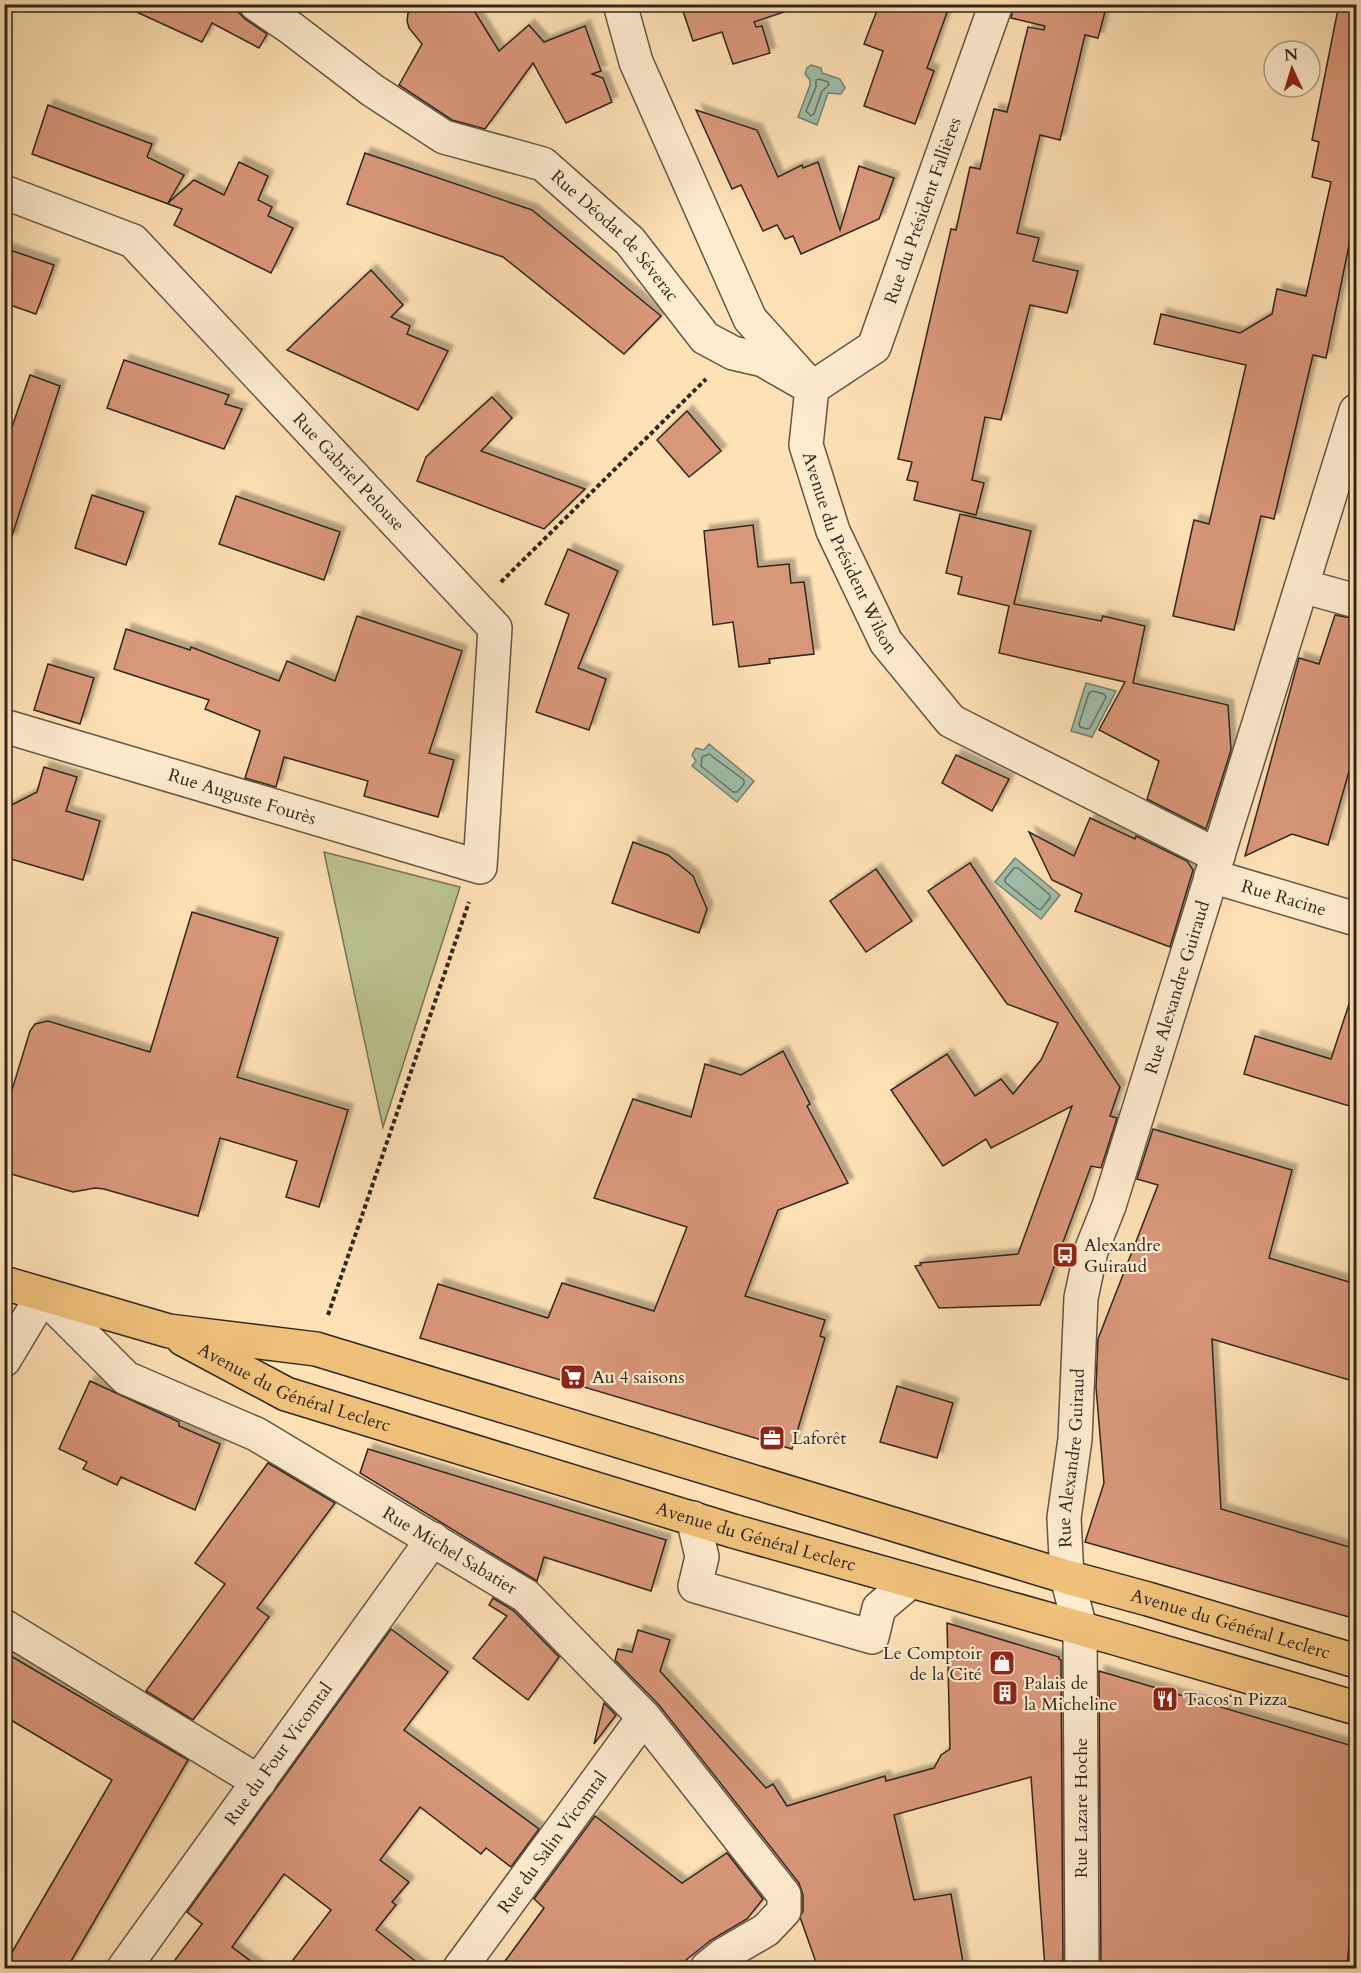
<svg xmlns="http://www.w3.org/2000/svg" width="1361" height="1973" font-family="Cardo,serif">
<defs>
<filter id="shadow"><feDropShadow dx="5.5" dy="-5.5" stdDeviation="1.5" flood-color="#0004"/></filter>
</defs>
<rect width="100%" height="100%" fill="#fee1b5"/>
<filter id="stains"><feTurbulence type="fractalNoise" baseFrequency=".00333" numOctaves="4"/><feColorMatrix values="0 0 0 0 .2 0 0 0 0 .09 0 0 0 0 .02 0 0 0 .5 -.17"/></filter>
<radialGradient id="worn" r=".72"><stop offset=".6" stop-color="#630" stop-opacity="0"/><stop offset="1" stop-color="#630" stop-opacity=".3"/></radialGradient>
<polygon fill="#bbc491" stroke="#767558" stroke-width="1.5" points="324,852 460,887 383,1127"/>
<g fill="#a0beaa" stroke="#738172" stroke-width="1.5">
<polygon points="811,65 821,68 822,73 840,79 845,88 841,94 828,93 817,125 798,117 810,85 810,80 805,74 807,68"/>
<polygon points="1086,683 1116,691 1092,737 1071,731"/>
<polygon points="709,744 754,781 737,802 692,766 696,761 692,755 696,748 704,750"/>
<polygon points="1015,858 1060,895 1041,919 995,882"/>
</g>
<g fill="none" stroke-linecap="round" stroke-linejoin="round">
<g stroke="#687264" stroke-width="1.5">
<polygon points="819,79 828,82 829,85 822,91 814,114 811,116 806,111 816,87 816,80"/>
<polygon points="1093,691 1104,694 1106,697 1090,728 1087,729 1080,727 1079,724 1089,693"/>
<polygon points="709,754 744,780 744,784 737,792 733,792 701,766 702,757"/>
<polygon points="1014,868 1018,868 1050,895 1050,898 1041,909 1038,909 1005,882 1005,879"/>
</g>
</g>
<g fill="#d9977a" stroke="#30261f" stroke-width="1.5" filter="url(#shadow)">
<polygon points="119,4 238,4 239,13 245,19 267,34 259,48 212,23 202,42"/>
<polygon points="416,4 470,4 499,51 529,25 544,42 585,26 601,71 592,74 603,78 612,102 566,123 533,63 485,129 452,120 399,85 422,44 409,28 407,21 408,13"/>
<polygon points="705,4 786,4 787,11 754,22 756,27 762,26 770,53 733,64 722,32 693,41 683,11"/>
<polygon points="897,4 950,4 927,68 934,71 915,124 864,106 883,51 864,44 878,8"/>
<polygon points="1014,4 1107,4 1098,38 1085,35 1060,140 1040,135 1017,233 1039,238 1033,261 1078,271 1067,313 1030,305 1001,420 985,417 972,480 984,483 976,515 914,500 918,482 907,480 912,462 898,459 951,229 956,230 970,167 980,169 994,109 1007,112 1028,27 1044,30 1045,26 1011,18"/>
<polygon points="1339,4 1356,4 1356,211 1326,358 1313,355 1274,519 1261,516 1234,630 1173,616 1194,520 1209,524 1246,365 1154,344 1161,314 1240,333 1272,314 1277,289 1306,296 1331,182 1312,177 1319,142 1312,140"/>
<polygon points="48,105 152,144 147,157 184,175 168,203 194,180 224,195 239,162 268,176 258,200 272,207 268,216 293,228 271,273 174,225 182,209 32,154"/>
<polygon points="696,110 757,130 778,177 802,165 803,168 818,162 840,230 859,166 894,178 879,219 801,254 793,236 785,239 777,225 763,231 741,185 732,189"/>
<polygon points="365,153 532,210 661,316 624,354 503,257 347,204"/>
<polygon points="4,248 54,265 36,314 4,303"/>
<polygon points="371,270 403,305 391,317 410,326 407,334 448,351 418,410 287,350"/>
<polygon points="124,360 229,395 225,404 242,409 224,449 107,408"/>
<polygon points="30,375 60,386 11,539 4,538 4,450"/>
<polygon points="492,397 512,418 481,451 585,489 544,529 417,481 426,457"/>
<polygon points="687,411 721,451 689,477 657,440"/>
<polygon points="92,495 144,512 126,565 75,548"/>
<polygon points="236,496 340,532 324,580 219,544"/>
<polygon points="960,514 1031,531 1014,604 1101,621 1103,616 1145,626 1133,683 1228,705 1231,750 1206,829 1147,799 1159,761 1099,730 1125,682 999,653 1009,606 958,594 962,577 946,573"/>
<polygon points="753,525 758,567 789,564 791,583 804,582 814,654 769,659 770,663 739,667 733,622 713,625 704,531"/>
<polygon points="568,549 618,571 578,668 606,679 589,730 536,712 569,614 545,604"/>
<polygon points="1335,615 1356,619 1356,747 1328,845 1292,834 1245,856 1299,658 1319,664"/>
<polygon points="357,616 462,651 429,753 454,760 438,817 364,796 368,781 284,757 276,787 245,778 260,731 205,709 209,700 114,669 126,629 190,650 191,647 279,681 287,661 335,681"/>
<polygon points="48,664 94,678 80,724 34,710"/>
<polygon points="956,755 1009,779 992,811 942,783"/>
<polygon points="44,767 77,777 66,811 100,821 83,880 4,857 4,809 37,792"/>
<polygon points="1090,818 1135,839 1136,836 1187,861 1193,870 1170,947 1075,911 1082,894 1052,880 1029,832 1074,856"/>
<polygon points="633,842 668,855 693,876 707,909 699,933 612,903"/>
<polygon points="970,863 1120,1087 1110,1116 1117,1118 1101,1168 1091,1166 1040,1305 939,1308 915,1266 921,1265 920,1263 1018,1254 1072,1106 991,1148 986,1139 943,1166 891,1090 947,1054 975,1096 1001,1079 1013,1094 1041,1060 1058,1023 1007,1004 928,891"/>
<polygon points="876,869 912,921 866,952 830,901"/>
<polygon points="192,912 278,938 237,1077 348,1110 319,1207 286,1197 297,1161 220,1138 198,1216 104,1189 95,1188 73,1192 4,1172 4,1116 30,1031 35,1024 48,1021 150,1052"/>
<polygon points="1350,1001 1356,1002 1356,1108 1244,1074 1255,1036 1331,1059"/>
<polygon points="783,1051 810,1104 807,1106 848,1183 778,1210 745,1296 825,1320 820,1336 825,1338 792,1449 420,1338 438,1284 548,1318 562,1283 654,1311 687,1227 594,1198 633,1099 691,1117 705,1064 741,1075"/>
<polygon points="1153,1129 1292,1170 1269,1258 1356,1284 1356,1382 1212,1339 1221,1509 1356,1549 1356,1619 1085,1542 1104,1483 1096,1387 1098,1339 1158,1185 1137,1179"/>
<polygon points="90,1381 179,1422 179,1426 220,1444 195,1510 121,1477 117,1485 83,1469 87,1462 59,1449"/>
<polygon points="897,1386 953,1403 937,1458 880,1442"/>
<polygon points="368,1449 666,1540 651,1591 544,1557 537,1581 360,1473"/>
<polygon points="268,1463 335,1503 257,1608 269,1617 193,1720 146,1691 225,1584 195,1563"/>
<polygon points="493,1598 514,1611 559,1657 528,1700 473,1658 507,1616 489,1605"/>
<polygon points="947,1623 1059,1657 1059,1659 1061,1660 1063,1968 1045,1968 1031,1777 894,1815 914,1900 951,1894 964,1968 818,1968 800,1917 803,1911 803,1895 799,1883 659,1705 615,1660 618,1649 632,1652 638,1630 670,1640 660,1671 766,1788 773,1784 787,1806 885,1776 886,1781 934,1768 941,1755 950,1749"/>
<polygon points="391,1629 448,1672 404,1730 539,1829 511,1867 486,1848 481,1854 420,1807 380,1860 409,1882 392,1902 396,1905 376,1930 424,1968 287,1968 331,1910 284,1874 232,1947 260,1968 169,1968 202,1924 187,1912"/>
<polygon points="4,1652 188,1760 67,1968 4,1968 4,1966 112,1780 4,1716"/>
<polygon points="1099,1671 1356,1747 1356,1858 1347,1968 1101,1968"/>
<polygon points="604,1703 616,1715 594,1744"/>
<polygon points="595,1816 682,1883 727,1853 763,1899 747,1919 711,1940 676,1968 500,1968 544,1908 534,1899"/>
</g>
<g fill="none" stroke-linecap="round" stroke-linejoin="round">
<g stroke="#645544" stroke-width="36">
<g id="minor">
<path id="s1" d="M256,4l35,24 81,62 72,47 99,27 87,77 75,97 28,15 30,7 49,28 62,-41 122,-343"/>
<path id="s2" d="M620,4l16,58 114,257 62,69 -6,57 27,86 53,111 65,79 267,135"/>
<path id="s3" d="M4,192l129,49 362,387 -15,239 -476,-141"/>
<polyline points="1302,586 1356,601"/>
<path id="s4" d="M1211,876l145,43"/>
<path id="s5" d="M4,1360l39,-65 83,83 130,56 270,162 118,121 140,178v16l-18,19 -43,25 -16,13"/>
<polyline points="693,1518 702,1557 695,1586 872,1637 879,1608 911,1581"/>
<polyline points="4,1626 259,1782"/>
<path id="s6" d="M124,1968l309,-429"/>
<path id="s7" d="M460,1968l184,-251"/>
<path id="s8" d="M1082,1968l-2,-340 -13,-51 -3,-59 11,-79 6,-141 10,-47 18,-45 247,-795"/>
</g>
</g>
<g stroke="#30261f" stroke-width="36">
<g id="major">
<path id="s9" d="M4,1283l165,48 147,18 751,228 81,22 208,62"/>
<path id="s10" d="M183,1339l103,55 447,137 382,107 241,70"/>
</g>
</g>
<g stroke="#30261f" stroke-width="4" stroke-dasharray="4.5 3" stroke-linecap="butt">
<polyline points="501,582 706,379"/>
<polyline points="328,1315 469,902"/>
</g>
<use href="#minor" stroke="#feeccf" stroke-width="33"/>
<use href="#major" stroke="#efc07a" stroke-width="33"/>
</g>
<defs>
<g id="bus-square" transform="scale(1.35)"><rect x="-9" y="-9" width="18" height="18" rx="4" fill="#8f2418" stroke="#feeccf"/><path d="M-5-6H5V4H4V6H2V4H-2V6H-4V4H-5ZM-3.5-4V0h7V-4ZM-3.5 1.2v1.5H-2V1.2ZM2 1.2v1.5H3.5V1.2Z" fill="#fff"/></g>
<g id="supermarket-square" transform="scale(1.35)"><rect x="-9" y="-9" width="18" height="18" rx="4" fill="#8f2418" stroke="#feeccf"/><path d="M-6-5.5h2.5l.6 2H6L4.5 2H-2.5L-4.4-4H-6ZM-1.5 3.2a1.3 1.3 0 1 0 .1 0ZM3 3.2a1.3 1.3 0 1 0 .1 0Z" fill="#fff"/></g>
<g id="office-square" transform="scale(1.35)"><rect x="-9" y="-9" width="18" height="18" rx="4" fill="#8f2418" stroke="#feeccf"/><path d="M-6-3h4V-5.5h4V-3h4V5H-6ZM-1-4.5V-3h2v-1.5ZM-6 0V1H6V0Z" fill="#fff"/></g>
<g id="shop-square" transform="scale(1.35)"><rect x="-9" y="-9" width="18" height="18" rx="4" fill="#8f2418" stroke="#feeccf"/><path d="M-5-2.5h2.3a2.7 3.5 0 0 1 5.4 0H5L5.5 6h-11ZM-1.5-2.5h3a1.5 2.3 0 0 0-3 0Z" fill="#fff"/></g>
<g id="building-square" transform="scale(1.35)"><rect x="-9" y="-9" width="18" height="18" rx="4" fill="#8f2418" stroke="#feeccf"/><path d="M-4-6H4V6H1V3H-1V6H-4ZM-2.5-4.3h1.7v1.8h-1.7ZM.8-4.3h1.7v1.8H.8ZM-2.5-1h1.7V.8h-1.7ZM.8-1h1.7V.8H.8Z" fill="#fff"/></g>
<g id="restaurant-square" transform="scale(1.35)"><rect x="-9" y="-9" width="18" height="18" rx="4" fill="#8f2418" stroke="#feeccf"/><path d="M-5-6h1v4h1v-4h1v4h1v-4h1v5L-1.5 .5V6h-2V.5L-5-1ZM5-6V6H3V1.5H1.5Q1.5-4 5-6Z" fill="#fff"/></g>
</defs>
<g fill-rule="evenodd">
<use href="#bus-square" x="1065" y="1255"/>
<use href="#supermarket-square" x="573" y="1377"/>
<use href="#office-square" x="772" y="1438"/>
<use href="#shop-square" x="1002" y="1663"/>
<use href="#building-square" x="1005" y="1693"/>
<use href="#restaurant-square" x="1165" y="1699"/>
</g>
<g text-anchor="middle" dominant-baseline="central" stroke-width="4.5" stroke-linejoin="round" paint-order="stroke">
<g font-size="18" fill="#30261f" stroke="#feeccf">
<text stroke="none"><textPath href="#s1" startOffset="910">Rue du Président Fallières</textPath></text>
<text stroke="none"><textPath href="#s1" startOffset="435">Rue Déodat de Séverac</textPath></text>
<text stroke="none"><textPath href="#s3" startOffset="454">Rue Gabriel Pelouse</textPath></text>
<text stroke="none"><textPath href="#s2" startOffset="608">Avenue du Président Wilson</textPath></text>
<text transform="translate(242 797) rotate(17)">Rue Auguste Fourès</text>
<text stroke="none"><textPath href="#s4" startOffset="76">Rue Racine</textPath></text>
<text stroke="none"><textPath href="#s8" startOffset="998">Rue Alexandre Guiraud</textPath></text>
<text stroke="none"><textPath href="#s10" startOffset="122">Avenue du Général Leclerc</textPath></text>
<text stroke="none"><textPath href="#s8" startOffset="512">Rue Alexandre Guiraud</textPath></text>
<text stroke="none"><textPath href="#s10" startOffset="608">Avenue du Général Leclerc</textPath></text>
<text stroke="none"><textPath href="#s5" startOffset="561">Rue Michel Sabatier</textPath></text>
<text stroke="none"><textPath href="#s9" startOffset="1275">Avenue du Général Leclerc</textPath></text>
<text stroke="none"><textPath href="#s6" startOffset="264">Rue du Four Vicomtal</textPath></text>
<text transform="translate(1081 1808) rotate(-90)">Rue Lazare Hoche</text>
<text stroke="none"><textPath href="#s7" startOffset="156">Rue du Salin Vicomtal</textPath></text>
</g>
<g font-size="18" fill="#30261f" stroke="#feeccf" text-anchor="start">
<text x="1084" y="1245">Alexandre<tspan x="1084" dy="21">Guiraud</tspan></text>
<text x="592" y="1377">Au 4 saisons</text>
<text x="792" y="1438">Laforêt</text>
<text x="982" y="1653" text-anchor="end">Le Comptoir<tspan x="982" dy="21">de la Cité</tspan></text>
<text x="1024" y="1683">Palais de<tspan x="1024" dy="21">la Micheline</tspan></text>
<text x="1184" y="1699">Tacos‘n Pizza</text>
</g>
</g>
<rect width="1361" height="1973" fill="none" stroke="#fee1b5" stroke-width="24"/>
<rect x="6" y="6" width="1349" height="1961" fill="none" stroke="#30261f" stroke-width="3"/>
<rect x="12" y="12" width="1337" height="1949" fill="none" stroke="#30261f" stroke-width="1.5"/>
<g transform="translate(1292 69) rotate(356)"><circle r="28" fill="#feeccf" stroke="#ac9d89" stroke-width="1.5"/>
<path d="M0-4.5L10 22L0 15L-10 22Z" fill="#8f2418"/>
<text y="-9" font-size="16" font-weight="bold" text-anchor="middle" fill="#30261f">N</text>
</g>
<rect width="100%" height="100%" filter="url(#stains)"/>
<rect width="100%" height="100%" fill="url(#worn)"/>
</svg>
